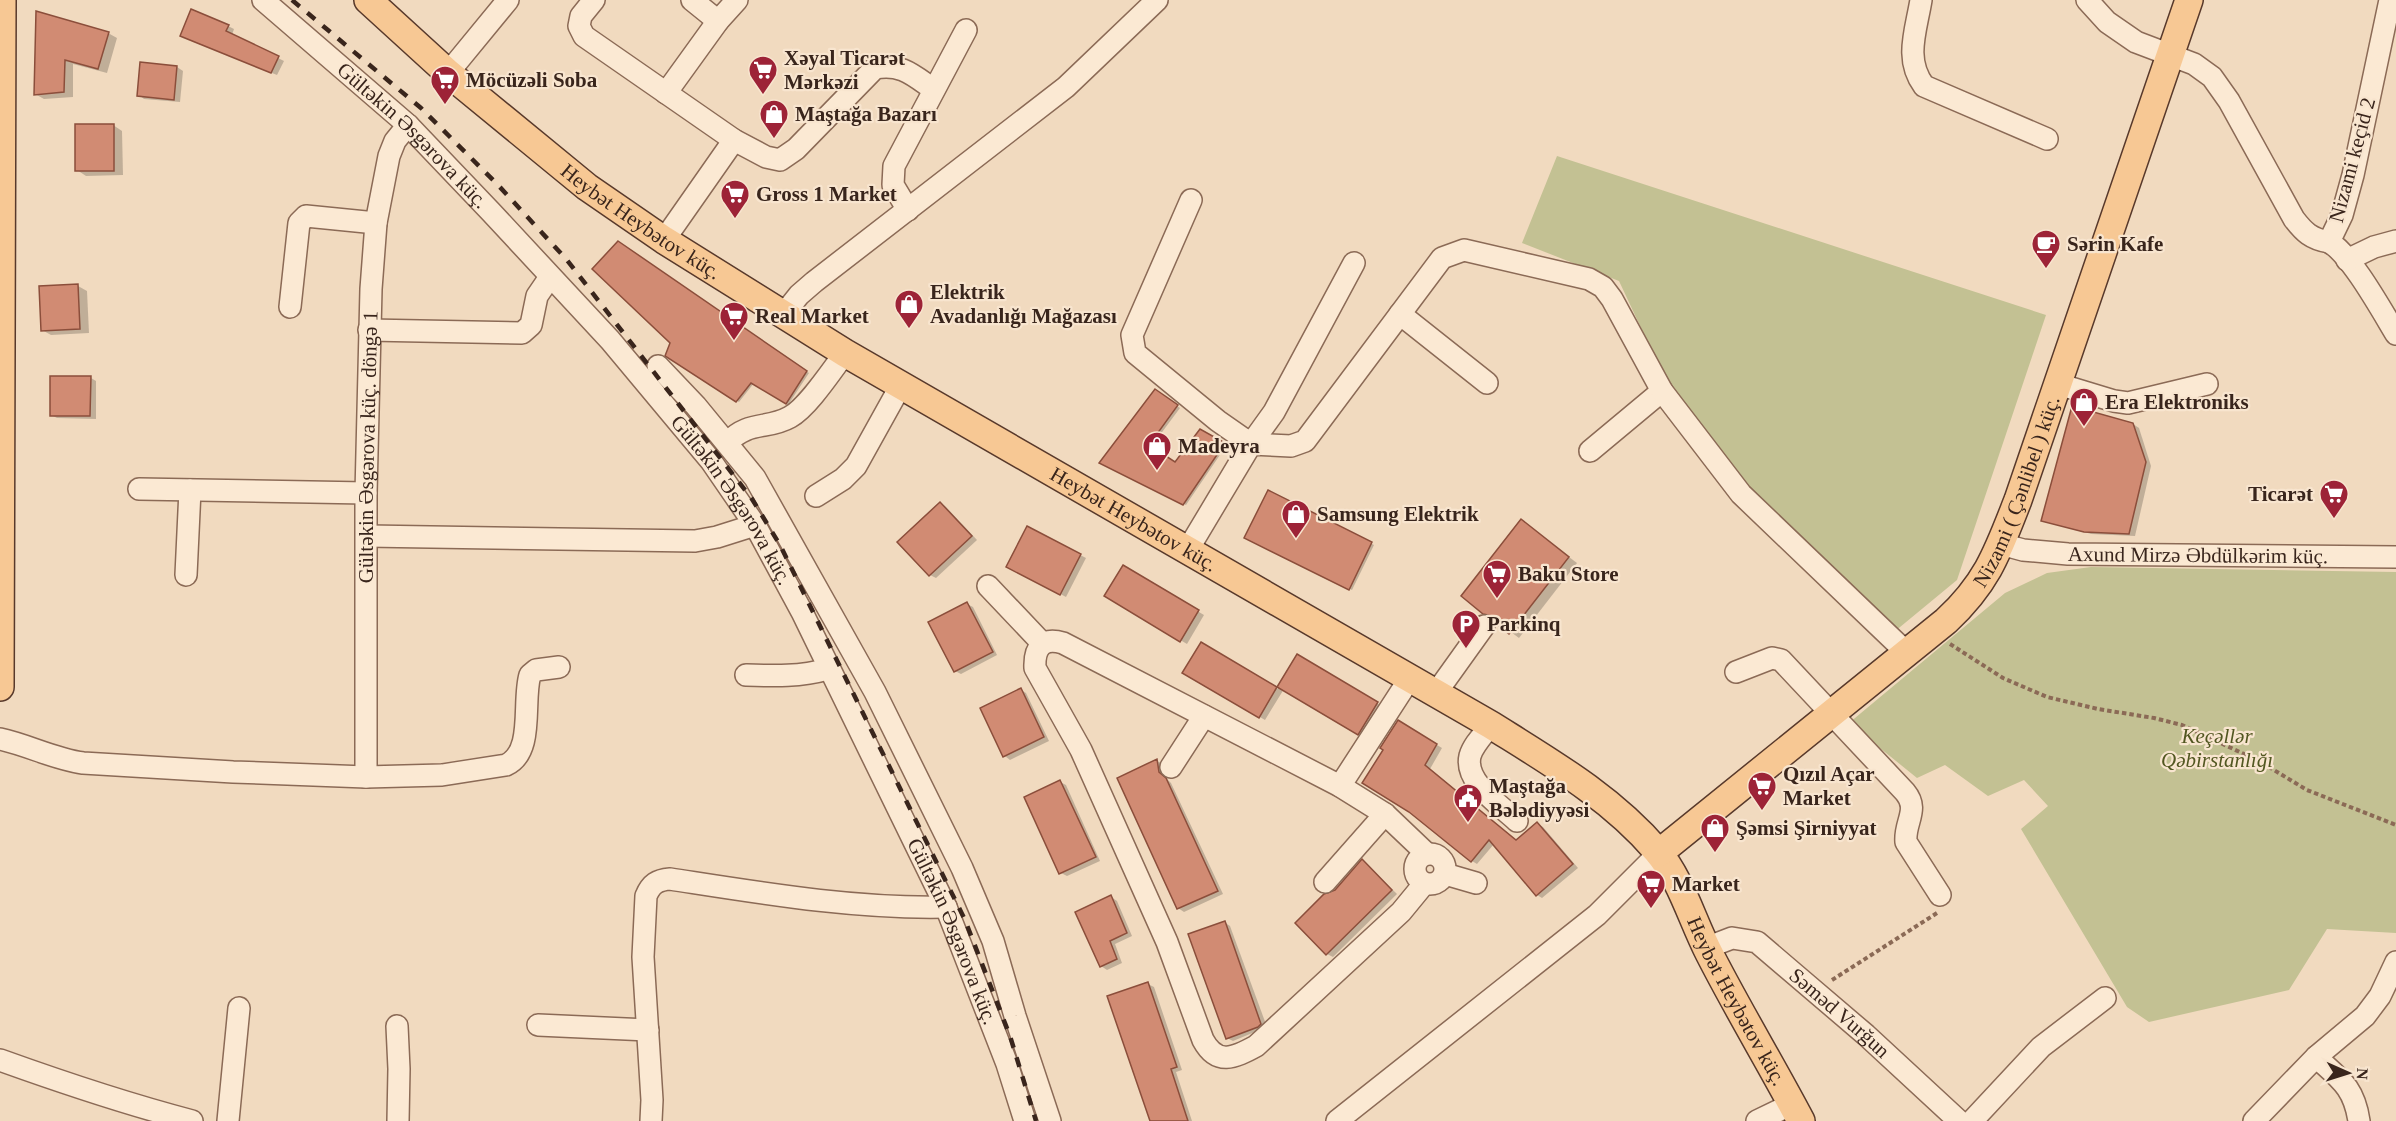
<svg xmlns="http://www.w3.org/2000/svg" width="2396" height="1121" font-family="Georgia,serif">
<rect width="100%" height="100%" fill="#f1dabf"/>
<g fill="#c3c193">
<polygon points="1557,156 2046,315 1957,580 1894,632 1736,473 1665,379 1619,281 1522,243"/>
<polygon points="2091,567 2396,572 2396,933 2327,929 2289,990 2149,1022 2127,1007 2021,829 2048,806 2024,780 1988,796 1945,765 1917,778 1849,723 2005,593 2047,573"/>
</g>
<g fill="#0003">
<polygon points="37,13 108,33 117,38 107,73 73,64 73,97 44,99 35,94"/>
<polygon points="228,26 234,29 232,35 284,61 277,75 188,39"/>
<polygon points="177,67 183,71 180,102 144,99 139,95"/>
<polygon points="113,125 122,131 123,175 86,176 77,170"/>
<polygon points="618,243 809,373 788,405 754,383 739,402 667,355 671,343"/>
<polygon points="78,286 87,291 89,333 51,335 42,330"/>
<polygon points="91,378 96,381 96,419 57,418 51,415"/>
<polygon points="1155,391 1180,408 1151,447 1176,464 1201,431 1226,446 1186,505 1101,463"/>
<polygon points="2133,424 2139,428 2151,466 2135,536 2091,534 2043,520"/>
<polygon points="1269,492 1374,545 1352,590 1246,538"/>
<polygon points="941,503 946,507 977,540 936,578 930,575"/>
<polygon points="1521,521 1577,563 1519,638 1484,612"/>
<polygon points="1028,528 1086,558 1066,597 1008,566"/>
<polygon points="1123,567 1204,615 1187,644 1106,596"/>
<polygon points="967,604 973,607 997,655 961,674 955,671"/>
<polygon points="1202,644 1278,689 1297,656 1383,707 1364,737 1284,689 1265,720 1184,673"/>
<polygon points="1021,690 1026,693 1049,741 1010,760 1005,756"/>
<polygon points="1399,722 1442,748 1430,769 1517,841 1538,824 1543,827 1578,868 1542,898 1537,895 1494,844 1477,864 1472,861 1385,749"/>
<polygon points="1157,761 1163,764 1165,777 1171,783 1223,894 1184,912 1178,908"/>
<polygon points="1060,782 1066,785 1100,861 1067,876 1061,873"/>
<polygon points="1363,861 1397,894 1333,957 1327,954 1335,892"/>
<polygon points="1111,897 1117,901 1132,936 1115,944 1122,963 1107,970 1101,966"/>
<polygon points="1224,922 1230,926 1267,1027 1233,1041 1227,1038"/>
<polygon points="1148,984 1154,987 1182,1070 1176,1072 1192,1121 1151,1121"/>
</g>
<g fill="#d18b73" stroke="#8b4e3b" stroke-width="1.5">
<polygon points="191,9 229,25 226,31 279,56 271,73 180,36"/>
<polygon points="36,11 109,32 98,69 65,60 64,92 34,95"/>
<polygon points="140,62 177,66 174,100 137,96"/>
<rect x="75" y="124" width="39" height="47"/>
<polygon points="618,241 807,371 786,404 751,383 736,402 665,356 670,343 592,269"/>
<polygon points="78,284 80,329 41,331 39,286"/>
<polygon points="50,376 91,376 90,416 50,416"/>
<polygon points="1155,389 1178,405 1149,445 1175,462 1200,429 1225,443 1183,505 1099,463"/>
<polygon points="2072,406 2133,423 2146,462 2129,534 2084,532 2041,521"/>
<polygon points="1268,490 1372,542 1349,590 1244,538"/>
<polygon points="940,502 972,536 929,576 897,542"/>
<polygon points="1521,519 1569,557 1509,634 1496,624 1492,616 1483,614 1461,596"/>
<polygon points="1027,526 1081,554 1060,595 1006,567"/>
<polygon points="1123,565 1199,610 1180,642 1104,596"/>
<polygon points="967,602 993,652 954,672 928,622"/>
<polygon points="1201,642 1277,687 1259,718 1182,673"/>
<polygon points="1297,654 1378,702 1358,735 1277,687"/>
<polygon points="1021,688 1044,737 1003,757 980,708"/>
<polygon points="1398,720 1437,744 1425,765 1516,840 1537,822 1573,864 1536,896 1489,840 1471,862 1409,812 1362,783 1383,750 1380,748"/>
<polygon points="1157,759 1159,772 1166,778 1218,891 1177,909 1117,778"/>
<polygon points="1060,780 1096,857 1059,874 1024,797"/>
<polygon points="1362,859 1392,890 1326,955 1295,923 1324,894 1335,890"/>
<polygon points="1111,895 1127,933 1110,941 1117,959 1100,967 1075,912"/>
<polygon points="1225,921 1261,1024 1258,1027 1226,1039 1188,934"/>
<polygon points="1148,982 1177,1067 1171,1069 1188,1121 1150,1121 1107,996"/>
</g>
<g fill="none" stroke-linecap="round" stroke-linejoin="round">
<g stroke="#8b6a56" stroke-width="24">
<g id="minor">
<path id="s1" d="M263,0l145,125 83,87 119,128 101,121 44,64 47,87 144,295 61,157 18,57"/>
<path d="M594,0l-13,16 -2,10 5,10 150,104 32,17 14,3 16,-11 79,-81c26,-5 38,7 58,21"/>
<polyline points="692,0 718,21"/>
<path d="M1921,0c-5,31 -17,59 3,86l123,53"/>
<path d="M2087,0l20,22 29,20 58,22 18,13 17,24 65,118c10,13 17,20 35,23"/>
<path d="M2390,0l-37,175 -11,40 -13,27c21,11 53,69 67,92"/>
<polyline points="448,73 508,0"/>
<polyline points="666,93 718,21 737,0"/>
<polyline points="1191,200 1132,335 1135,353 1218,421 1251,444 1274,412 1354,263"/>
<polyline points="908,210 893,185 894,166 966,30"/>
<polyline points="664,240 734,140"/>
<polyline points="2347,260 2374,247 2396,241"/>
<polyline points="290,307 299,223 306,216 376,223"/>
<polyline points="1400,314 1487,383"/>
<polyline points="783,315 799,295 814,282 1066,87 1157,0"/>
<polyline points="369,330 522,333 531,325 537,296 550,277"/>
<polyline points="658,366 696,406 755,478 875,692 962,868 993,941 1015,1016 1050,1121"/>
<polyline points="2058,384 2114,401 2128,403 2207,384"/>
<path d="M727,443c22,-23 40,-13 63,-26 18,-10 42,-47 55,-64"/>
<polyline points="1590,451 1662,391"/>
<polyline points="139,489 366,493"/>
<polyline points="816,496 843,479 856,466 901,385"/>
<polyline points="367,536 695,541 717,537 755,525"/>
<path id="s2" d="M2001,544l22,6 45,4 328,3"/>
<polyline points="1187,551 1251,444 1291,446 1305,441 1442,258 1464,250 1589,279 1603,287 1612,299 1662,391 1741,494 1907,653"/>
<polyline points="186,575 190,490"/>
<polyline points="988,586 1042,643"/>
<path d="M1736,672l36,-14 9,2 124,132c15,18 -1,30 1,50l34,53"/>
<path d="M746,675c28,1 54,2 82,-6"/>
<polyline points="1436,693 1484,626"/>
<path d="M1491,725c-7,9 -18,20 -21,31 -6,26 30,49 47,65"/>
<path d="M0,739c28,6 54,20 83,24l150,9 133,5 76,-2 64,-10c29,-13 16,-64 24,-90l6,-5 23,-3"/>
<polyline points="1171,767 1204,716"/>
<path id="s3" d="M366,777v-284l5,-204 5,-66 13,-67 6,-15 13,-16"/>
<polyline points="1340,786 1410,678"/>
<circle cx="1430" cy="869" r="15"/>
<polyline points="1445,874 1476,883"/>
<polyline points="1325,882 1385,814"/>
<path d="M1424,884l-23,28 -145,134c-22,12 -39,20 -53,-6l-36,-98 -86,-192 -46,-82c-1,-21 8,-31 28,-25l277,143 45,28 42,40"/>
<path id="s4" d="M1706,948l26,-10 25,4 109,93 93,86"/>
<polyline points="538,1025 648,1030"/>
<polyline points="397,1026 399,1069 398,1121"/>
<path d="M2316,1057c24,22 38,30 43,64"/>
<path d="M0,1060c64,23 127,44 192,61"/>
<polyline points="228,1121 239,1008"/>
<path d="M651,1121l1,-21 -9,-143 3,-61c5,-12 11,-16 24,-17 91,14 184,30 276,28"/>
<polyline points="1337,1121 1597,915 1659,853"/>
<polyline points="1757,1121 1792,1104"/>
<polyline points="1972,1121 2041,1047 2105,998"/>
<polyline points="2254,1121 2316,1057 2365,1016 2380,996 2396,962"/>
</g>
</g>
<g stroke="#58392b" stroke-width="30">
<g id="major">
<path id="s5" d="M368,0l80,73 139,114 77,53 181,113 646,372c59,37 120,72 166,126 24,28 35,69 52,102 29,57 62,111 92,168"/>
<polyline points="0,687 2,0"/>
<path id="s6" d="M1659,853l287,-232c42,-39 52,-70 72,-121l171,-500"/>
</g>
</g>
<g stroke="#8b6a56" stroke-width="4" stroke-dasharray="4.5 3" stroke-linecap="butt">
<polyline points="1950,644 2003,678 2047,697 2098,709 2154,718 2182,725 2259,761 2307,790 2396,825"/>
<polyline points="1832,980 1937,913"/>
</g>
<use href="#minor" stroke="#fbe9d3" stroke-width="21"/>
<use href="#major" stroke="#f7c894" stroke-width="27"/>
<polyline stroke="#39251c" stroke-width="4.5" stroke-dasharray="10 10" stroke-linecap="butt" points="292,0 421,108 498,185 567,260 752,499 780,545 965,920 1010,1036 1036,1121"/>
</g>
<defs>
<g id="supermarket-pin" transform="scale(1.5)"><path d="M0 17L-7.5 6A9.5 9.5 0 1 1 7.5 6Z" fill="#9d2337" stroke="#f8e5cf"/><path d="M-6-5.5h2.5l.6 2H6L4.5 2H-2.5L-4.4-4H-6ZM-1.5 3.2a1.3 1.3 0 1 0 .1 0ZM3 3.2a1.3 1.3 0 1 0 .1 0Z" fill="#fff"/></g>
<g id="shop-pin" transform="scale(1.5)"><path d="M0 17L-7.5 6A9.5 9.5 0 1 1 7.5 6Z" fill="#9d2337" stroke="#f8e5cf"/><path d="M-5-2.5h2.3a2.7 3.5 0 0 1 5.4 0H5L5.5 6h-11ZM-1.5-2.5h3a1.5 2.3 0 0 0-3 0Z" fill="#fff"/></g>
<g id="cafe-pin" transform="scale(1.5)"><path d="M0 17L-7.5 6A9.5 9.5 0 1 1 7.5 6Z" fill="#9d2337" stroke="#f8e5cf"/><path d="M-5.5-4.5H6V0H3Q3 3.5 0 3.5H-2.5Q-5.5 3.5-5.5 0ZM3-3.2v2h1.7v-2ZM-6 4.5H4V6H-6Z" fill="#fff"/></g>
<g id="parking-pin" transform="scale(1.5)"><path d="M0 17L-7.5 6A9.5 9.5 0 1 1 7.5 6Z" fill="#9d2337" stroke="#f8e5cf"/><path d="M-3.5-5.5H1a3.5 3.5 0 0 1 0 7H-1V5.5H-3.5ZM-1-3.4V-.6H.8a1.4 1.4 0 0 0 0-2.8Z" fill="#fff"/></g>
<g id="civic-pin" transform="scale(1.5)"><path d="M0 17L-7.5 6A9.5 9.5 0 1 1 7.5 6Z" fill="#9d2337" stroke="#f8e5cf"/><path d="M-.6-6.5H3V-4.5H.6V-3L4-1V1h2V6H-6V1h2V-1L-.6-3ZM-1.2 2.5V6h2.4V2.5Z" fill="#fff"/></g>
</defs>
<g fill-rule="evenodd">
<use href="#supermarket-pin" x="763" y="70"/>
<use href="#supermarket-pin" x="445" y="80"/>
<use href="#shop-pin" x="774" y="114"/>
<use href="#supermarket-pin" x="735" y="194"/>
<use href="#cafe-pin" x="2046" y="244"/>
<use href="#shop-pin" x="909" y="304"/>
<use href="#supermarket-pin" x="734" y="316"/>
<use href="#shop-pin" x="2084" y="402"/>
<use href="#shop-pin" x="1157" y="446"/>
<use href="#supermarket-pin" x="2334" y="494"/>
<use href="#shop-pin" x="1296" y="514"/>
<use href="#supermarket-pin" x="1497" y="574"/>
<use href="#parking-pin" x="1466" y="624"/>
<use href="#supermarket-pin" x="1762" y="786"/>
<use href="#civic-pin" x="1468" y="798"/>
<use href="#shop-pin" x="1715" y="828"/>
<use href="#supermarket-pin" x="1651" y="884"/>
</g>
<g text-anchor="middle" dominant-baseline="central" stroke-width="4.5" stroke-linejoin="round" paint-order="stroke">
<g font-size="21" font-weight="bold" fill="#39251c" stroke="#f8e5cf" text-anchor="start">
<text x="784" y="58">Xəyal Ticarət<tspan x="784" dy="24">Mərkəzi</tspan></text>
<text x="466" y="80">Möcüzəli Soba</text>
<text x="795" y="114">Maştağa Bazarı</text>
<text x="756" y="194">Gross 1 Market</text>
<text x="2067" y="244">Sərin Kafe</text>
<text x="930" y="292">Elektrik<tspan x="930" dy="24">Avadanlığı Mağazası</tspan></text>
<text x="755" y="316">Real Market</text>
<text x="2105" y="402">Era Elektroniks</text>
<text x="1178" y="446">Madeyra</text>
<text x="2313" y="494" text-anchor="end">Ticarət</text>
<text x="1317" y="514">Samsung Elektrik</text>
<text x="1518" y="574">Baku Store</text>
<text x="1487" y="624">Parkinq</text>
<text x="1783" y="774">Qızıl Açar<tspan x="1783" dy="24">Market</tspan></text>
<text x="1489" y="786">Maştağa<tspan x="1489" dy="24">Bələdiyyəsi</tspan></text>
<text x="1736" y="828">Şəmsi Şirniyyat</text>
<text x="1672" y="884">Market</text>
</g>
<g font-size="21" fill="#39251c" stroke="#f8e5cf">
<text stroke="none"><textPath href="#s1" startOffset="202">Gültəkin Əsgərova küç.</textPath></text>
<text transform="translate(2352 160) rotate(-75)">Nizami keçid 2</text>
<text stroke="none"><textPath href="#s5" startOffset="352">Heybət Heybətov küç.</textPath></text>
<text stroke="none"><textPath href="#s3" startOffset="330">Gültəkin Əsgərova küç. döngə 1</textPath></text>
<text stroke="none"><textPath href="#s6" startOffset="519">Nizami ( Çənlibel ) küç.</textPath></text>
<text stroke="none"><textPath href="#s1" startOffset="688">Gültəkin Əsgərova küç.</textPath></text>
<text stroke="none"><textPath href="#s5" startOffset="928">Heybət Heybətov küç.</textPath></text>
<text stroke="none"><textPath href="#s2" startOffset="198">Axund Mirzə Əbdülkərim küç.</textPath></text>
<text stroke="none"><textPath href="#s1" startOffset="1174">Gültəkin Əsgərova küç.</textPath></text>
<text stroke="none"><textPath href="#s5" startOffset="1720">Heybət Heybətov küç.</textPath></text>
<text stroke="none"><textPath href="#s4" startOffset="162">Səməd Vurğun</textPath></text>
</g>
<g font-size="21" font-style="italic" fill="#525721" stroke="#f8e5cf">
<text x="2217" y="736">Keçəllər<tspan x="2217" dy="24">Qəbirstanlığı</tspan></text>
</g>
</g>
<g transform="translate(2348 1073) rotate(93)" stroke="#f8e5cf" stroke-width="4.5" paint-order="stroke">
<path d="M0-4.5L10 22L0 15L-10 22Z" fill="#39251c"/>
<text y="-9" font-size="16" font-weight="bold" text-anchor="middle" fill="#39251c">N</text>
</g>
</svg>
